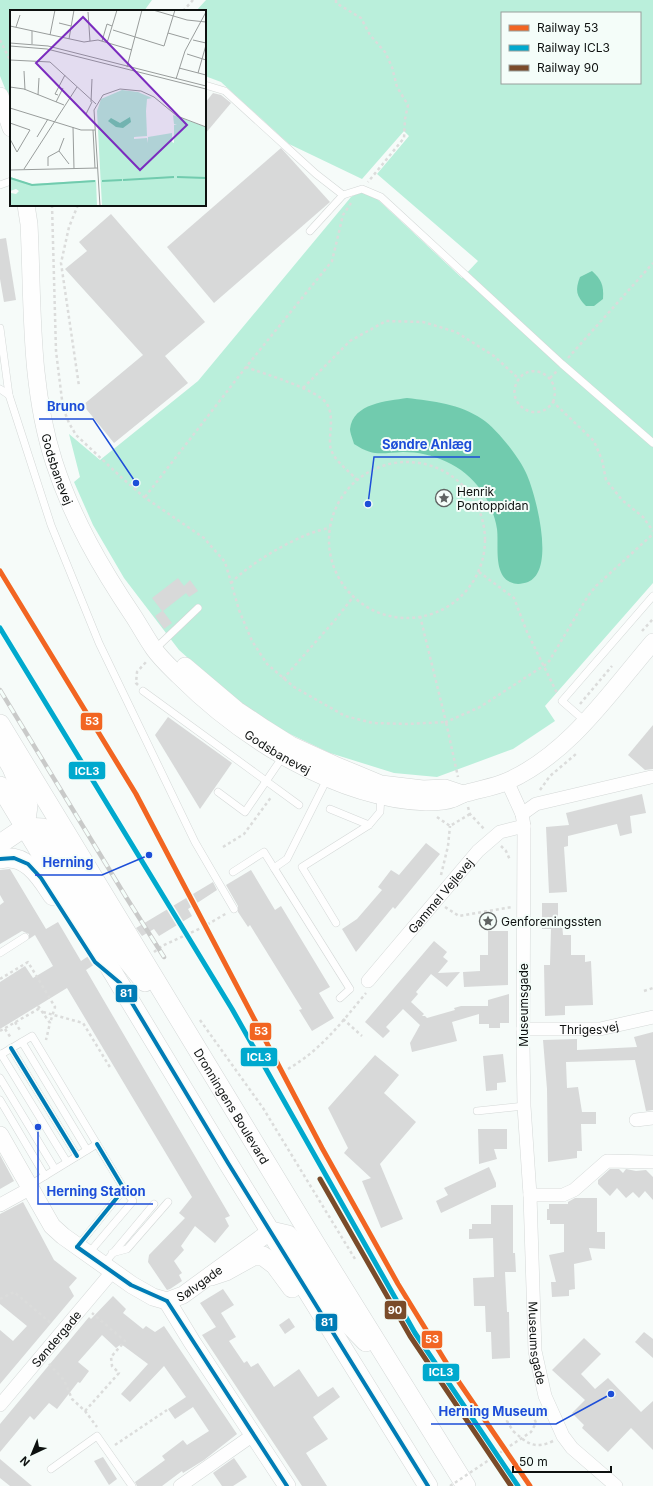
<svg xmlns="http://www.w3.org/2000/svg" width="653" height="1486" font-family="Inter,sans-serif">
<rect width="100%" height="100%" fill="#f6fbf9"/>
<g fill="#baefdb" fill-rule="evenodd">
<polygon points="0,0 152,0 144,11 11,11 11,103 0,76"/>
<path d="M206,0h447v583l-108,123 10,15 -42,28 -76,28 -43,-4 -64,-20 -57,-27 -48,-35 -46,-41 -55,-72 -31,-53 -19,-43 6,-5 -11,-43 31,26 98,-79 153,-184 9,-5 15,5 87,81 16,-17 -101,-87 32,-38 -5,-5 -42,48 -73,-35 -68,-62 -16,-6v-65h-9zM502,13h138v70h-138z"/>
</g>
<g fill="#71cbae">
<path d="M592,271c9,8 12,14 11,28l-9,7h-8c-10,-10 -11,-16 -6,-29z"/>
<path d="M407,398c26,3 53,6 75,21 15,10 38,39 45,56 9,21 29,96 1,107 -6,2 -12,3 -18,0 -17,-8 -11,-38 -13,-53 -2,-13 -8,-28 -16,-39 -18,-25 -48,-38 -78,-38 -22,1 -29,5 -49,-8 -1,-4 -4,-11 -4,-15 3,-26 37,-28 57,-31z"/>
</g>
<g fill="#d8d9d9">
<polygon points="213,93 221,95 231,103 205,134 205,103"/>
<polygon points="281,148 330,202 214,303 167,247"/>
<polygon points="111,214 205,322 165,356 188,383 114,443 83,405 143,355 65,269 87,251 79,242"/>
<polygon points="6,238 16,300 4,302 0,279 0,239"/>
<polygon points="178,578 184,586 190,580 198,591 189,597 186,593 163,611 172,623 164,629 155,616 162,611 152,598"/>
<polygon points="168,717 232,763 200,809 155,735"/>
<polygon points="653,725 653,769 645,770 628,755"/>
<polygon points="642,794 646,813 630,816 632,833 620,836 617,824 568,836 568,846 564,847 567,892 549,893 546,827 569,825 566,813"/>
<polygon points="426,843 440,854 395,909 393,907 356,952 342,929 357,919 382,890 378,887 391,870 399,875"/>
<polygon points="10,869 46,929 58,922 81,961 90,955 95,964 86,970 230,1216 225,1218 229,1226 215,1243 195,1226 181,1246 184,1250 174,1261 182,1273 179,1275 182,1281 170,1289 167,1290 148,1262 149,1255 185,1218 179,1213 192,1197 67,988 0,1029 0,982 25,966 33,978 53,966 35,935 29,939 29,934 22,931 0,944 0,905 4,902 0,895 0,870"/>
<polygon points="251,870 275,910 281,906 330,987 319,993 334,1018 312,1031 299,1010 302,1009 250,925 248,927 238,912 238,906 226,885"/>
<polygon points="213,882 217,890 188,909 192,916 159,936 154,929 142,936 136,928"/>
<polygon points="542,903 558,903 558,923 562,923 563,935 571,935 571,955 585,955 585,962 591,961 593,1005 565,1006 565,1015 545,1016 544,965 550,965 551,929 542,929"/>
<polygon points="488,931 508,931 508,985 464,987 463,972 480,971 480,955 488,955"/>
<polygon points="434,941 447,952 443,957 448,961 438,973 460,972 447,987 431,974 416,992 418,994 411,1002 424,1014 422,1016 425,1016 427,1018 455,1010 454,1008 461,1006 488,1006 488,1000 509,994 509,1023 500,1023 500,1028 489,1028 489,1024 479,1024 479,1014 452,1022 457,1041 412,1052 410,1043 420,1025 403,1009 386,1027 390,1031 383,1038 365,1022"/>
<polygon points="653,1032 653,1110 646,1111 635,1060 566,1062 567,1088 578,1087 582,1112 596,1112 596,1124 581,1124 582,1151 577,1151 577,1158 548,1162 547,1089 543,1040 577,1039 577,1050 637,1047 634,1037"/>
<polygon points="503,1054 506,1082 497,1083 497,1090 486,1091 483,1056"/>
<polygon points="375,1055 399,1075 384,1093 416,1122 380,1164 403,1219 381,1228 362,1181 371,1178 344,1153 348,1148 328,1108"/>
<polygon points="478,1129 507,1129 507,1149 494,1149 497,1159 479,1164"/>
<polygon points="0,1155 14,1181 0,1189"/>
<polygon points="489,1167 496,1183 496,1187 441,1213 436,1201 448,1195 444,1188"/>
<polygon points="610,1169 619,1169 623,1173 626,1169 636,1171 646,1170 653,1177 653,1200 645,1191 639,1198 633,1192 626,1198 617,1188 610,1196 598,1184 598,1180"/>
<polygon points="575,1198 597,1198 597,1232 605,1232 605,1249 589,1248 592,1260 574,1264 575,1289 569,1290 569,1296 552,1297 551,1282 556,1282 549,1255 564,1252 564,1224 550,1224 550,1220 547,1220 547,1209 549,1209 549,1204 568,1204 568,1202"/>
<polygon points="23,1202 54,1260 77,1278 69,1287 74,1296 0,1384 0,1330 13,1341 27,1326 0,1304 0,1214"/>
<polygon points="491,1205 513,1205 513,1253 515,1253 516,1272 505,1272 507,1312 509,1312 510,1358 492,1359 491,1332 486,1332 485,1306 474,1306 473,1278 494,1277 493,1238 469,1239 469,1229 472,1229 472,1224 491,1224"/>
<polygon points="223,1289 234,1305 221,1313 236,1337 229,1341 244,1363 247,1361 251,1367 258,1363 274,1387 299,1369 318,1397 333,1387 340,1397 313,1417 328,1439 306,1453 327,1486 302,1486 202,1335 216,1327 200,1303"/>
<polygon points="113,1296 126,1309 123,1313 143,1329 146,1326 155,1332 164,1326 237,1434 204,1460 183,1473 182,1471 162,1486 137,1486 135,1482 165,1460 162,1456 183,1440 187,1445 209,1431 193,1407 175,1419 168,1409 186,1397 164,1366 130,1402 121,1394 148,1364 121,1344 116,1348 102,1335 78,1362 89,1371 80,1383 78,1382 57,1409 49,1403 34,1420 30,1416 0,1452 0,1424 89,1317 91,1319"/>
<polygon points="289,1318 295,1327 285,1334 279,1325"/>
<polygon points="644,1332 653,1339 653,1358 635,1342"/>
<polygon points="584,1338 601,1354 581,1374 595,1389 608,1378 641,1412 653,1401 653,1450 631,1428 608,1452 582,1428 584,1425 572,1413 585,1400 552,1370"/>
<polygon points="103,1457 117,1479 109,1485 94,1461"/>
<polygon points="234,1458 247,1477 233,1486 222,1486 213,1473"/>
<polygon points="0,1459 32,1486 10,1486 0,1478"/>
</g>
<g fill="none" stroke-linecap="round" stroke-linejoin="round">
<g stroke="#d4d8d7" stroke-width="8">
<g id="service">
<polyline points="205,85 225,91 316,174 343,195 362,189 381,197 562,364 653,443"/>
<polyline points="0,185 11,181"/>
<polyline points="310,231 343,195"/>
<polyline points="0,328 9,395"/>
<polyline points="0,389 9,395 51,525 99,643 195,842 234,909"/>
<polyline points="155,649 198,608"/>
<polyline points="143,691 299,805"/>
<polyline points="585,721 562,701 653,596"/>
<polyline points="328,777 287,859 274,868 350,989 340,998"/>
<polyline points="218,792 245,812 284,755"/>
<polyline points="330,809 369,825"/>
<polyline points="233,872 264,852 274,868"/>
<polyline points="336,923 302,867 369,825 380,812 381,796"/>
<polyline points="0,953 25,937"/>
<polyline points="22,1042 87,1150"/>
<polyline points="11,1048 77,1156"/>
<polyline points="1,1054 67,1162"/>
<polyline points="0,1055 32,1036 124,1189 78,1246"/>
<polyline points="0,1078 55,1169"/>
<polyline points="0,1100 45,1176"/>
<polyline points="477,1111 524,1106"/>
<polyline points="30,1185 97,1144"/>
<polyline points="112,1253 127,1249 168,1202"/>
<polyline points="88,1254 133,1201 124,1189"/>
<polyline points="103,1265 154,1204"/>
<polyline points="51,1469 97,1436 132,1486"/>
</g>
</g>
<g stroke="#d4d8d7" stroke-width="14">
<g id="minor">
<path id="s1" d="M507,781l15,33 2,12 -1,218 1,62 6,89 5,156 10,45 18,40 9,12 44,38"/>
<polyline points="522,814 536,804 651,777"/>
<path id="s2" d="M368,981l110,-130 22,-19 24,-6"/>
<path id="s3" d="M523,1029h77l53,-12"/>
<polyline points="636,1120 653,1118"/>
<polyline points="530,1195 563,1195 574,1190 607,1161 653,1162"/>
<polyline points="0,1205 31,1188"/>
<path id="s4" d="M0,1405l112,-133"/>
<polyline points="180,1486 253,1435"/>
</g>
</g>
<g stroke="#d4d8d7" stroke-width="18">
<g id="tertiary">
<polyline points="0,96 11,128"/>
<path id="s5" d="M26,205l3,19c4,79 0,161 25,238 18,56 47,106 80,155 7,11 13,22 20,32 7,10 17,19 25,27 62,62 158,123 247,126 8,0 19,0 26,-3 5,-2 10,-5 15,-6 13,-4 28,-6 41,-12 62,-28 102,-89 145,-139"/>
<polyline points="185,666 237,710 264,728 291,745 335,765 381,784 423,789 445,788 463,794"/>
<path id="s6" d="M0,1135l52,91 11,10 69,49 21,12 14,4 16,-6 88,-64"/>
<polyline points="167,1301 192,1342 287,1486"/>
</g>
</g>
<g stroke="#d4d8d7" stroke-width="20">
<g id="secondary">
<path id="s7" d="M0,724l315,519 151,243"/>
<polyline points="1,749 12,768 28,806 25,827"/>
<polyline points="0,786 228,1163 428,1486"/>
<polyline points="25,827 43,828 122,954 145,982"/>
<polyline points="0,844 25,827"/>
<path d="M0,859c26,-7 41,19 53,37"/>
<polyline points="271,1231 288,1235 297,1245 339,1314 366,1342"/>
<polyline points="211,1276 226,1271 253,1256 263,1256 275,1265 292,1288"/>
</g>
</g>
<g stroke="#dbdcdb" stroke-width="2.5" stroke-dasharray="3 3" stroke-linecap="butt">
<polyline points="336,0 336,3 361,18 370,35 385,52 392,67 397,87 408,105 405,119 404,138 368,182"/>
<polyline points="183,11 193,0"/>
<polyline points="0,40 11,62"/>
<polyline points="52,205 56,351 63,408 69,423 76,435 121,477 144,497 204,538 225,562 239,610 252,641 267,664 294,687 345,716 373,723 407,724 446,722 458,777"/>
<polyline points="78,205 69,227 61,263 79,386"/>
<polyline points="568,358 653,263"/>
<path d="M246,367c18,7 71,22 81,37 9,15 -1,36 5,48 5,11 17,19 25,28"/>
<polyline points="550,378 557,371"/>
<polyline points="303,388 350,341 386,321 423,322 456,332 494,356 519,379"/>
<path d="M553,402c10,-26 -24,-43 -36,-20 -12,23 21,43 36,20l41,39 8,19 4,20 16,20 21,17 10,14"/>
<circle cx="407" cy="540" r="78"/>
<polyline points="145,497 246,367 332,261 343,215 351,203"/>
<polyline points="479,572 514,598 527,632 557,693"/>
<path d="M231,583c20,-21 71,-51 99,-55"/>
<polyline points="420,616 446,722 480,707 548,663 588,596 596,586 653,534"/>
<polyline points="642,631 653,619"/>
<polyline points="283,679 335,620 354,596"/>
<polyline points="138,685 136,683 137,672 146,662"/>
<polyline points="580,704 612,666"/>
<polyline points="540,790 550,776 576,754"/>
<polyline points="468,807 470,814 485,830"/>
<polyline points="437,817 450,826 470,814"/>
<polyline points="501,846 506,851 510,860"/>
<polyline points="223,847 244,834 272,796"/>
<polyline points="441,875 448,846 450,826"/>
<polyline points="445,907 459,916 512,907"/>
<polyline points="154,952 162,946 203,927 227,913"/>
<polyline points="0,979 28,962 55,1007 50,1023"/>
<polyline points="644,991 653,988"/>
<polyline points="38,1006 50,1023 46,1040"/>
<polyline points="43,1012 83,1023 111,1069"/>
<polyline points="343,1019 362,1036"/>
<polyline points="200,1020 263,1108 355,1259"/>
<polyline points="15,1022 21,1032"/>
<polyline points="5,1029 11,1038"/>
<polyline points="0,1031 40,1008"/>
<path d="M288,1069c34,-20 53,-46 78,-76"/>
<polyline points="0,1299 14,1292 52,1324"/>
<polyline points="49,1364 64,1380 72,1399 85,1411 97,1427"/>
<polyline points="85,1411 119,1373 112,1366 111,1357 125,1341 92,1313"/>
<path d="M513,1431c14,12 21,19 40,10"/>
<polyline points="115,1445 167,1410"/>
</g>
<use href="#service" stroke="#fefefe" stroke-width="7"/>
<use href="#minor" stroke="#fefefe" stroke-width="13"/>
<use href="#tertiary" stroke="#fefefe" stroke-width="17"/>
<use href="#secondary" stroke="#fefefe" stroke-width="19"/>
<g stroke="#c9cac9" stroke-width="4.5">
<polyline id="rail" points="0,690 126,897 164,957"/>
</g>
<use href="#rail" stroke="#f4fdf9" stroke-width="3" stroke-dasharray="9" stroke-linecap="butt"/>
<path stroke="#dbdcdb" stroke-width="2.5" stroke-dasharray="3 3" stroke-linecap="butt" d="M450,1486l81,-54 5,-9c-6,-17 -23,-22 -29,-2l6,10"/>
<g stroke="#f4fdf9" stroke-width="7">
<g id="bus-1">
<polyline points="0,859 14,858 28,864 41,878 95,962 120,983 228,1163 428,1486"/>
<polyline points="11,1048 77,1156"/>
<polyline points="77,1247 124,1189 97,1144"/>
<polyline points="77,1247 131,1285 167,1301"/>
<polyline points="167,1301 287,1486"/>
</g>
</g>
<use href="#bus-1" stroke="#007cb6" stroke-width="4"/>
<g stroke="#f4fdf9" stroke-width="8">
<polyline id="rail-1" points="0,571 136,794 322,1148 398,1284 452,1372 530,1486"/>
</g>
<g stroke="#f4fdf9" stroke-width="8">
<polyline id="rail-2" points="0,628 232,1009 415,1333 518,1486"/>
</g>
<g stroke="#f4fdf9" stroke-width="8">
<polyline id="rail-3" points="320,1179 410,1336 511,1486"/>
</g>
<use href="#rail-1" stroke="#f26522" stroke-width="5"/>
<use href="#rail-2" stroke="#00a9ce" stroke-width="5"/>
<use href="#rail-3" stroke="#7a4b2a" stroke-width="5"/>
</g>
<defs>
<g id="sight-ring" transform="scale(0.9)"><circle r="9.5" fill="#f4fdf9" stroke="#5f6362" stroke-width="1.5"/><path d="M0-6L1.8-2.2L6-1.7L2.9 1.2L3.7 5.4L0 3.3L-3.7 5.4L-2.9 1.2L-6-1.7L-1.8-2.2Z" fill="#5f6362"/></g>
</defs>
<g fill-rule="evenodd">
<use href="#sight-ring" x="444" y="498"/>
<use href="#sight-ring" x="488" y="921"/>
</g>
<g text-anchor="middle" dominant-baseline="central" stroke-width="4" stroke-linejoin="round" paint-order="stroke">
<g font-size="12" fill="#0e1110" stroke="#f4fdf9">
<text stroke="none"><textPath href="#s5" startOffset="267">Godsbanevej</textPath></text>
<text stroke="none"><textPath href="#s5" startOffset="634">Godsbanevej</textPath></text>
<text stroke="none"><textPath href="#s2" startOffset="112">Gammel Vejlevej</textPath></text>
<text transform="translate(523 1005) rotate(-90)">Museumsgade</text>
<text stroke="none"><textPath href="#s3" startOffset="66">Thrigesvej</textPath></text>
<text stroke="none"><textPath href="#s7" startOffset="447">Dronningens Boulevard</textPath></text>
<text stroke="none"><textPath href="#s6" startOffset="280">Sølvgade</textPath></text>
<text stroke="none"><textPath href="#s4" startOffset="87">Søndergade</textPath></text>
<text stroke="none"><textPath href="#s1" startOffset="566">Museumsgade</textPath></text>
</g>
<g font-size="12" fill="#0e1110" stroke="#f4fdf9" text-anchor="start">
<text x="457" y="491">Henrik<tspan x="457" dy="14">Pontoppidan</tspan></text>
<text x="501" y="921">Genforeningssten</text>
</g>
</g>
<g transform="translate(10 10)">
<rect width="196" height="196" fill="#f6fbf9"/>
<path d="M112,80l16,2 14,6 -5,1 -1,12 1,25 -13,1v2l13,-1 1,5v-6l24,-4v9l2,1v-18l3,-1h-3l-1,-9 33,12v79h-104l-5,-95 4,-12zM0,167l21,7 65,-4 1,26h-87l1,-13 5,1 3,-3 -3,-2 -6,2z" fill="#baefdb"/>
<path d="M120,107l1,5 -8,6 -7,-1 -8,-6 3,-3 9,5z" fill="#71cbae"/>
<path fill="none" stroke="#71cbae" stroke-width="2" d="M167,167l29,1M0,168l22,7 63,-4M113,170l51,-3M92,171l20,-1"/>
<path fill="none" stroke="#999d9c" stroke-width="1" d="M143,0l34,10 19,2M78,2l2,29M49,13l12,3M0,16l74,16M6,17l4,-12M103,20l51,16 11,-36M22,21v13M158,23l21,6M40,25l5,-25M59,29l5,-29M183,30l13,3M92,31l5,-17 5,2M74,32l14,-2 34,10M0,33l38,3 158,40M97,33l10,-33M0,36l37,3 159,40M177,44l19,6M0,50l40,2 46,42M117,57l15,-57M169,58l27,7M14,61l1,19M188,63l8,-28M166,69l9,-28 21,-39M0,77l14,2 40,16M28,85l1,-17M48,85l-3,-1 10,-19M46,92l7,-14M81,92l1,-23M0,98l71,22h14M76,104l6,-12M0,113l20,7 -13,22 -7,-13M63,117l1,42M83,120l2,38M27,127l11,-18M49,141l10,13M38,156v-9l11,-6 5,-13M14,159l53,-82M0,160l88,-2M90,196l-6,-96 9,-15 17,-6 21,2 13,6 23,19 29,11"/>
<path fill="#7b2cbf" fill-opacity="0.15" stroke="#7b2cbf" stroke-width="2" d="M73,7l104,108 -47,45 -104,-107z"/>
<rect width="196" height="196" fill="none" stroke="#0e1110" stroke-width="2"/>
</g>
<path fill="none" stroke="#1d4ed8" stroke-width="1.5" d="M136 483L93 419H39M368 504L374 457H480M149 855L102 875H35M38 1127L38 1204H153M611 1394L556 1424H431"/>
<g fill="#1d4ed8" stroke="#f4fdf9" stroke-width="1.5">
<circle cx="136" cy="483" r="4"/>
<circle cx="368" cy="504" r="4"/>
<circle cx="149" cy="855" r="4"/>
<circle cx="38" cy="1127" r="4"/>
<circle cx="611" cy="1394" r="4"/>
</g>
<g font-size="13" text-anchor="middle" font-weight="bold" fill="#1d4ed8" stroke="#f4fdf9" stroke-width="4" stroke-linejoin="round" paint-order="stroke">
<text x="66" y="411">Bruno</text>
<text x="427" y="449">Søndre Anlæg</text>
<text x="68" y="867">Herning</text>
<text x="96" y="1196">Herning Station</text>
<text x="493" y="1416">Herning Museum</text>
</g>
<g stroke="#f4fdf9" stroke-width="1.5">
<rect x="80" y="712" width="23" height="19" rx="4" fill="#f26522"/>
<rect x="68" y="761" width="38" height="19" rx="4" fill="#00a9ce"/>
<rect x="115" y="984" width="23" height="19" rx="4" fill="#007cb6"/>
<rect x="249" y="1022" width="23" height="19" rx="4" fill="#f26522"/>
<rect x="240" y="1047" width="38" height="20" rx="4" fill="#00a9ce"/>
<rect x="384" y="1300" width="23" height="20" rx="4" fill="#7a4b2a"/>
<rect x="315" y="1313" width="23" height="19" rx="4" fill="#007cb6"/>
<rect x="421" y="1330" width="22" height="19" rx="4" fill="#f26522"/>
<rect x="422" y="1363" width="38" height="19" rx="4" fill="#00a9ce"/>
</g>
<g font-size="11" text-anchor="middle" font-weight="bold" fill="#fff">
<text x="92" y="725">53</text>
<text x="87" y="775">ICL3</text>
<text x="126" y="997">81</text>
<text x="261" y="1035">53</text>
<text x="259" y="1061">ICL3</text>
<text x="395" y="1314">90</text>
<text x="327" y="1326">81</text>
<text x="432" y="1343">53</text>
<text x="441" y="1376">ICL3</text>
</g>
<rect x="501" y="12" width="140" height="72" fill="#f4fdf9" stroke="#989f9c"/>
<rect x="509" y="25" width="20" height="6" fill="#f26522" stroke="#989f9c"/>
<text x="537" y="32" font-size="12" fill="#0e1110">Railway 53</text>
<rect x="509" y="45" width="20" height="6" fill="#00a9ce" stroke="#989f9c"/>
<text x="537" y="52" font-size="12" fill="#0e1110">Railway ICL3</text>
<rect x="509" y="65" width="20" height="6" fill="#7a4b2a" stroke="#989f9c"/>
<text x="537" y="72" font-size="12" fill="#0e1110">Railway 90</text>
<g transform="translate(32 1454) rotate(224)" stroke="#f4fdf9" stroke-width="3" paint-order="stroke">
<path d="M0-3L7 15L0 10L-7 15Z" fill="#0e1110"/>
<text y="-6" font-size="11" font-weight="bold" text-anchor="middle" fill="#0e1110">N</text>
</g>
<path d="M513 1466v6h98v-6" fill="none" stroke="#0e1110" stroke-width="2"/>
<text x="519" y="1466" font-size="12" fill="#0e1110" stroke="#f4fdf9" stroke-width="3" paint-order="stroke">50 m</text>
</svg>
